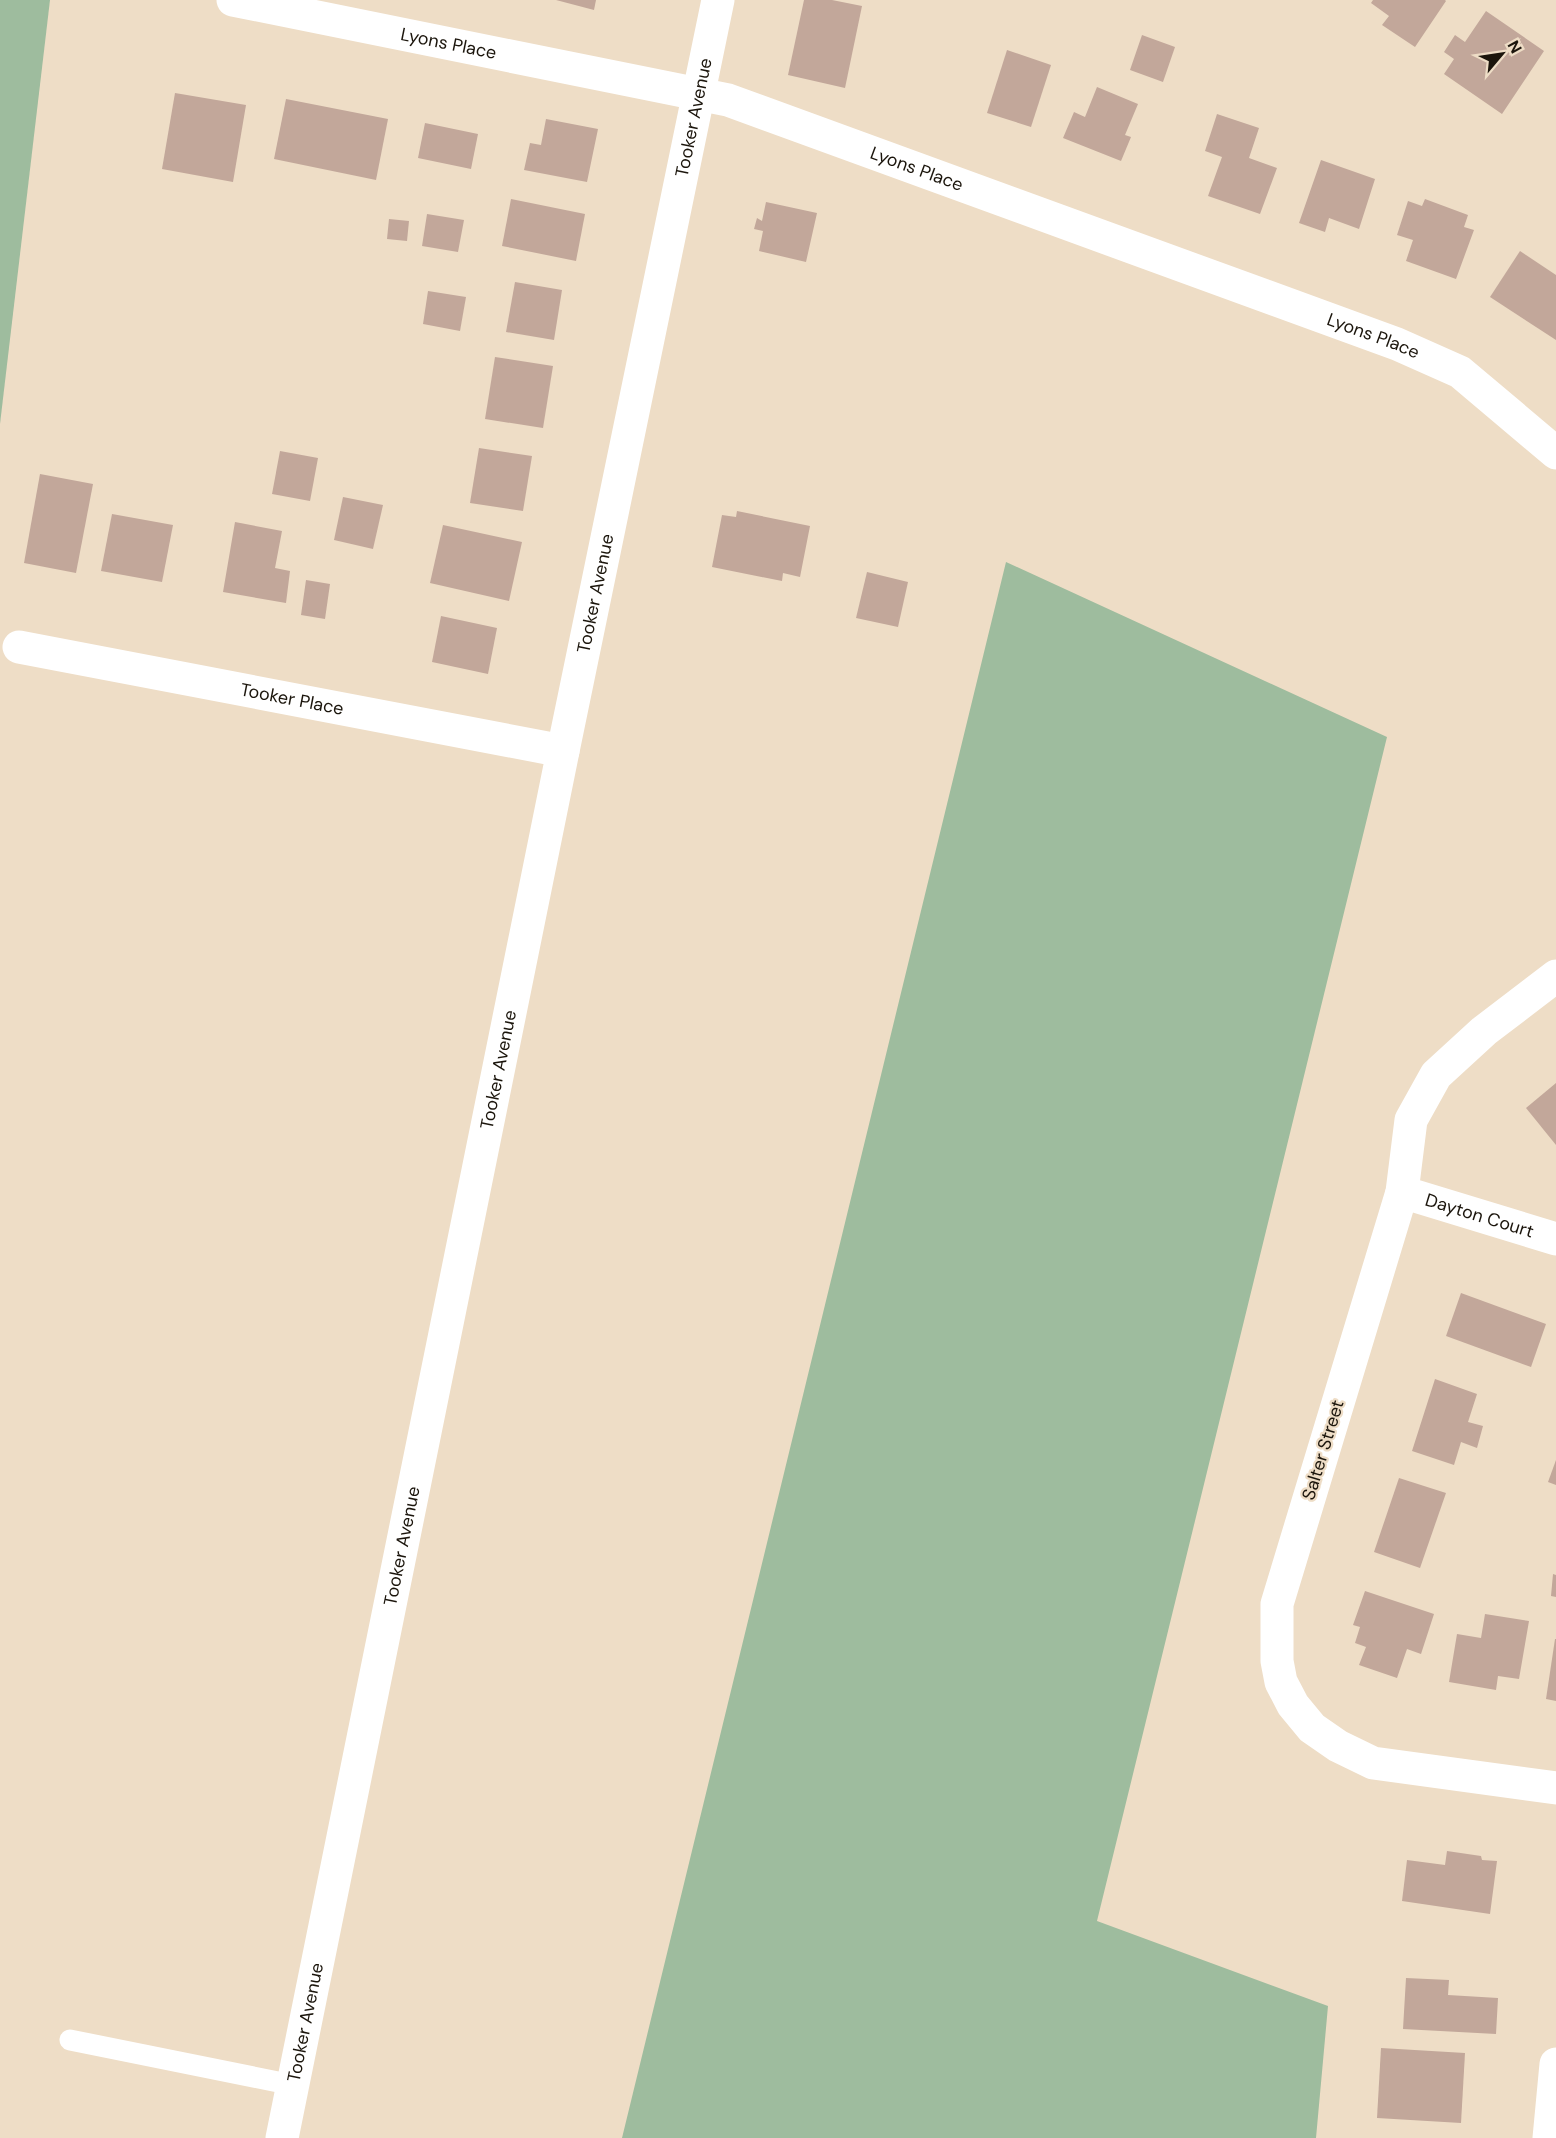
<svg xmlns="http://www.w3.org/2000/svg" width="1556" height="2138" font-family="'DM Sans',sans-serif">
<rect width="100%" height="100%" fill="#eeddc6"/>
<g fill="#9ebc9e">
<polygon points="0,0 50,0 0,424"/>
<polygon points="1006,562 1387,737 1097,1921 1328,2006 1316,2138 622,2138"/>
</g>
<g fill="#c2a79a">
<polygon points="556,0 596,0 594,10"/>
<polygon points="804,0 832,0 862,6 845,88 788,75"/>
<polygon points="1373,0 1445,0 1446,1 1415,47 1382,25 1389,16 1371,3"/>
<polygon points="1486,11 1544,51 1502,114 1444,74 1454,59 1444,52 1455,35 1465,42"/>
<polygon points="1142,35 1175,47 1163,82 1130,70"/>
<polygon points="1007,50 1051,65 1031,127 987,113"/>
<polygon points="1097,87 1138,104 1125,135 1131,137 1121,161 1063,138 1074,112 1085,117"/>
<polygon points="175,93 246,105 233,182 162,169"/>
<polygon points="286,99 388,119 376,180 274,159"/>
<polygon points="1217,114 1259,128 1249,158 1277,168 1260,214 1208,196 1222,157 1205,151"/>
<polygon points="546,119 598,129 587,182 524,170 530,143 541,145"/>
<polygon points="425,123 478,134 471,169 418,158"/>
<polygon points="1321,160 1375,179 1359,229 1329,218 1325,232 1299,223"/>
<polygon points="511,199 585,214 576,261 502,246"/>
<polygon points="1425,199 1468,215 1464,227 1474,230 1456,279 1406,261 1413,240 1397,235 1408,201 1422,206"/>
<polygon points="766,202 817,213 806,262 759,251 763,231 754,229 757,218 762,221"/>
<polygon points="427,214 464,220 458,252 422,246"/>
<polygon points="389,219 409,221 407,241 387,239"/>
<polygon points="1520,251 1556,275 1556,340 1490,297"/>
<polygon points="515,282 562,290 554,340 506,332"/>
<polygon points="428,291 466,297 460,331 423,324"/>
<polygon points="495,357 553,366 543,428 485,419"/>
<polygon points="479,448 532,456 523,511 470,503"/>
<polygon points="280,451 318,458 310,501 272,494"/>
<polygon points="40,474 93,484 76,573 24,563"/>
<polygon points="343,497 383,505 373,549 334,540"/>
<polygon points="737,511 810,526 800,577 783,573 782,581 712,567 722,515 736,517"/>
<polygon points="112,514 173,525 162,582 101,571"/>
<polygon points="235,522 282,531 275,568 290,571 286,603 223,592"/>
<polygon points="443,525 522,542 509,601 430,583"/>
<polygon points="867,572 908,582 898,627 856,618"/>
<polygon points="306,580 330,584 325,619 301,615"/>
<polygon points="441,616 497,628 488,674 432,662"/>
<polygon points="1556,1083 1556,1145 1526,1108"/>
<polygon points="1461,1293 1546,1324 1531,1367 1446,1336"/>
<polygon points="1435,1379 1477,1394 1468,1422 1483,1426 1477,1448 1461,1442 1454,1465 1412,1451"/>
<polygon points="1556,1460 1556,1485 1548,1482"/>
<polygon points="1399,1478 1446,1493 1420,1568 1374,1552"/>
<polygon points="1553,1574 1556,1575 1556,1597 1551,1596"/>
<polygon points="1365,1591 1434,1614 1421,1654 1407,1649 1397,1678 1359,1665 1366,1647 1355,1643 1360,1627 1353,1625"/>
<polygon points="1485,1614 1529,1621 1519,1679 1498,1676 1496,1690 1449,1682 1457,1634 1481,1638"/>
<polygon points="1555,1639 1556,1639 1556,1701 1546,1699"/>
<polygon points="1447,1851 1481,1856 1482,1860 1497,1861 1490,1914 1402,1901 1407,1860 1445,1865"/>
<polygon points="1406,1978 1449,1980 1448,1995 1498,1998 1496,2034 1403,2029"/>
<polygon points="1381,2048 1465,2053 1461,2123 1377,2118"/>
</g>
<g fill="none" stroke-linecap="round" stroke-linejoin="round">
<polyline stroke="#fff" stroke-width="21" points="70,2040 293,2085"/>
<g stroke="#fff" stroke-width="33">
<path id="s1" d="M233,0l495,100 669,244 63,28 96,81"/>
<path id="s2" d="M19,647l544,104"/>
<polyline points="1556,976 1484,1031 1436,1075 1411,1120 1402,1192 1277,1604 1277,1661 1281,1682 1293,1705 1312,1728 1338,1746 1373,1763 1556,1788"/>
<path id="s3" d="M1402,1192l154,47"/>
<path id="s4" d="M282,2138l281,-1387 155,-751"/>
<polyline points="1549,2138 1556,2064"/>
</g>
</g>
<g text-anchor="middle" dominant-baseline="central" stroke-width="4.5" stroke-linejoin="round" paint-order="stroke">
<g font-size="18" fill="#1b150c" stroke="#eeddc6">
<text stroke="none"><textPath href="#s1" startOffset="220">Lyons Place</textPath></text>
<text stroke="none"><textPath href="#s4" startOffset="2062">Tooker Avenue</textPath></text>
<text stroke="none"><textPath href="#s1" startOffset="706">Lyons Place</textPath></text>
<text stroke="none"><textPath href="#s1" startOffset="1192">Lyons Place</textPath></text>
<text stroke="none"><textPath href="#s4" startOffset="1576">Tooker Avenue</textPath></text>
<text stroke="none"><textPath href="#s2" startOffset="278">Tooker Place</textPath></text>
<text stroke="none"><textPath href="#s4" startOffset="1090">Tooker Avenue</textPath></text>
<text stroke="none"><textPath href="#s3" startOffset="81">Dayton Court</textPath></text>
<text transform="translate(1323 1450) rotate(-73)">Salter Street</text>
<text stroke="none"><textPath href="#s4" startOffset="604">Tooker Avenue</textPath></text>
<text stroke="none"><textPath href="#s4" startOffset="118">Tooker Avenue</textPath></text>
</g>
</g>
<g transform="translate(1502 54) rotate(61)" stroke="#eeddc6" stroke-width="4.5" paint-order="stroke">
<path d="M0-4.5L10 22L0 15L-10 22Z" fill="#1b150c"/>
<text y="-9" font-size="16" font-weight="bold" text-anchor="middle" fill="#1b150c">N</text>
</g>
</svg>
